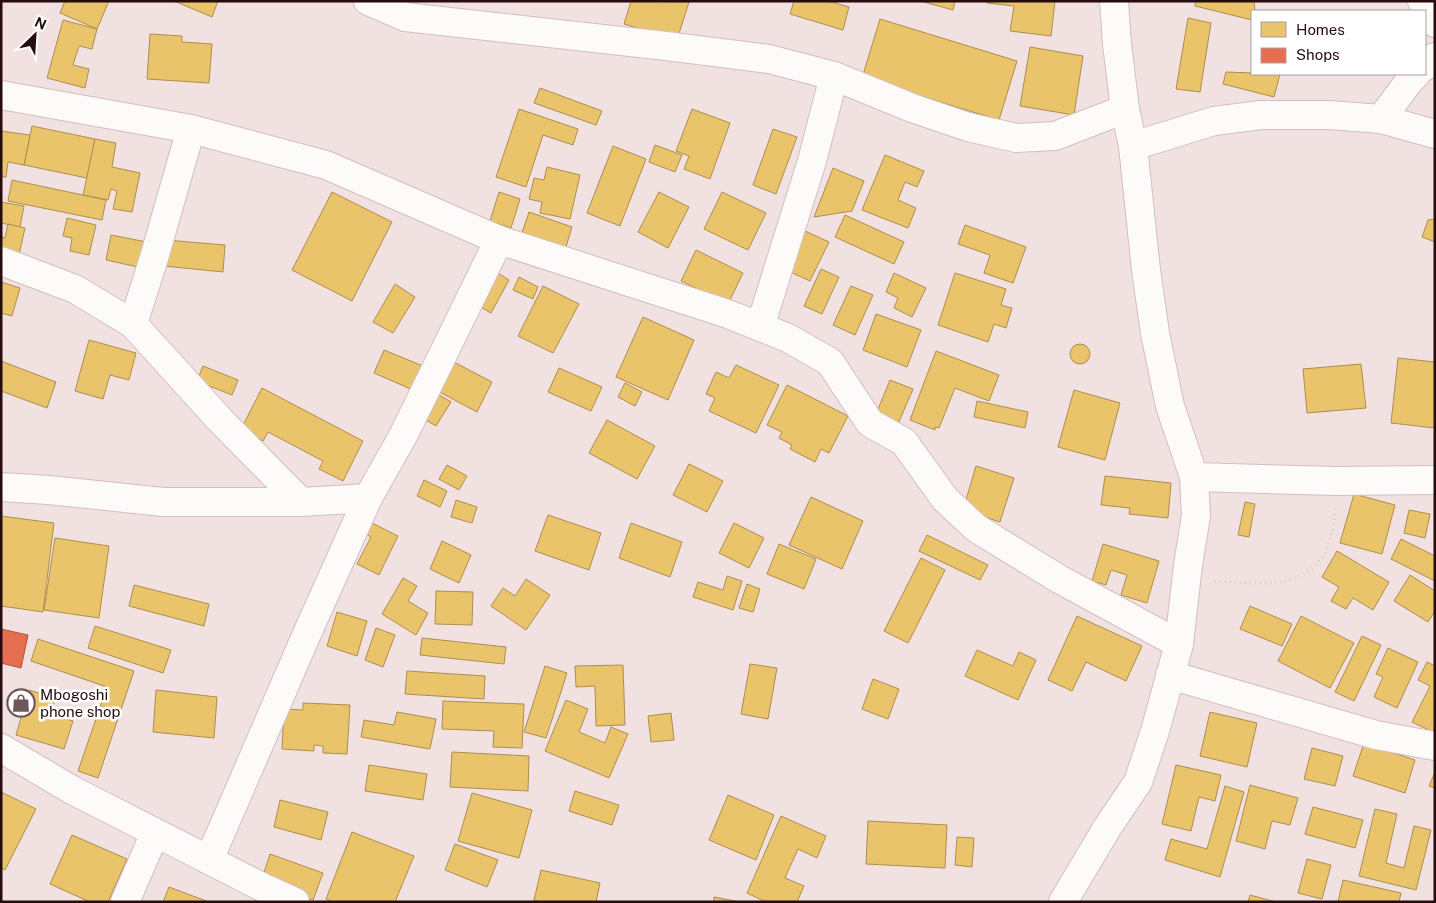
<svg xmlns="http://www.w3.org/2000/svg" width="1436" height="903" font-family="'Public Sans',sans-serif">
<rect width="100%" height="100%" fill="#f2e1e1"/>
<g fill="#e9c46a" stroke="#ae8d4f">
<polygon points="65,1 109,1 97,29 60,13"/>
<polygon points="174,1 218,1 212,17"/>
<polygon points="631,1 689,2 677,40 624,24"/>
<polygon points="794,1 828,1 849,7 843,30 790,14"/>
<polygon points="920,1 955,1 953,10"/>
<polygon points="987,1 1055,1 1051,36 1010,31 1014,6 987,3"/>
<polygon points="1195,1 1254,1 1255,11 1252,11 1252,20 1195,6"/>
<polygon points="1188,18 1211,23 1200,92 1176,89"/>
<polygon points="880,19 1017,61 999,120 862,78"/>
<polygon points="63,20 97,29 92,49 79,46 73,65 89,69 85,88 47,78"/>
<polygon points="150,34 182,36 182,42 212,44 209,83 147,79"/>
<polygon points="1030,47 1083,56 1074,115 1020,106"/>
<polygon points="1226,72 1280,74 1274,97 1223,84"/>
<polygon points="540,88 602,111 596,125 534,103"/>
<polygon points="519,109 578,129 573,145 543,135 526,187 496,177"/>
<polygon points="692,109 730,123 710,179 684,169 689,156 676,151"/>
<polygon points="32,126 95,139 87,178 24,165"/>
<polygon points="773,129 797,137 776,194 753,185"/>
<polygon points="1,131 30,135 24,165 8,162 6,177 1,177"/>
<polygon points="95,139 116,143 112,167 140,173 132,212 113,209 117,191 111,189 108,200 83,195"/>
<polygon points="655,145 682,155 675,172 649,162"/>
<polygon points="613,146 646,159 620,226 587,213"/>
<polygon points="885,155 924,171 917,187 905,182 898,200 916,208 908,228 862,210"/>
<polygon points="547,167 580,175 570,219 540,213 542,202 529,199 534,178 544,180"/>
<polygon points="833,168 864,181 852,211 814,217"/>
<polygon points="12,180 106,200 102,220 8,201"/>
<polygon points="332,192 392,222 352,301 292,270"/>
<polygon points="499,192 520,199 511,228 490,221"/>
<polygon points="659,192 689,207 668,248 638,232"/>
<polygon points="722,192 766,213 748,250 704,229"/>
<polygon points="1,202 24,206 20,227 1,223"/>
<polygon points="529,212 572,227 566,247 522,233"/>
<polygon points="845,215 904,242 894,264 835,237"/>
<polygon points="67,218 96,225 89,255 70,251 72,238 63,236"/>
<polygon points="1435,219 1435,242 1422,237 1428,220"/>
<polygon points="8,224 25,228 19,255 1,251 1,237 5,238"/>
<polygon points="965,225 1026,247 1013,283 984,273 990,255 958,244"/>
<polygon points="805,231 829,242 810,281 786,270"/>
<polygon points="111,235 152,243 147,269 106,260"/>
<polygon points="166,240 225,245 223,272 164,266"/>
<polygon points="696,250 743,273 728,304 681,281"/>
<polygon points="821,269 839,277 822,314 804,306"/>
<polygon points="493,270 509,280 491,313 475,304"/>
<polygon points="894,273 926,288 912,317 894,308 898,298 886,292"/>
<polygon points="955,273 1006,289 1001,305 1012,308 1006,328 994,324 988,342 938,325"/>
<polygon points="519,277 538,287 533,299 513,290"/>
<polygon points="1,282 20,288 12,316 1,313"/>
<polygon points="395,284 415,297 393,333 373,322"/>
<polygon points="543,286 579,304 553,353 518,336"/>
<polygon points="851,286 873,295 855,335 833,325"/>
<polygon points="876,314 921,330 907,367 863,350"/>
<polygon points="643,317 694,340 668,400 616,377"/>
<polygon points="89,340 136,353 129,380 110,375 103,399 75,391"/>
<circle cx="1080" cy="354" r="10"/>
<polygon points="384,350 423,366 413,390 374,373"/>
<polygon points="936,351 999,375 989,401 955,388 939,428 935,427 935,430 910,420"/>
<polygon points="1398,358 1435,362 1435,428 1391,423"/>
<polygon points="450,360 492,382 477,412 434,389"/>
<polygon points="1,361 56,382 47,408 1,391"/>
<polygon points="1361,364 1366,408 1307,413 1303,369"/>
<polygon points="736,365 779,385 756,433 709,411 715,398 706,394 716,372 729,378"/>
<polygon points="203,366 238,380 232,395 197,381"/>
<polygon points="559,368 602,387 591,411 548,392"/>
<polygon points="890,380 913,389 898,424 876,414"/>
<polygon points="625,383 642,392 635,406 618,397"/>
<polygon points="787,385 848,416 829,453 821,449 815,462 790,449 792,445 779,438 782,432 767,425"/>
<polygon points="262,388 363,441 343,481 319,469 323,461 268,432 263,441 241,429"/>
<polygon points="1074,390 1120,403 1105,460 1058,447"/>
<polygon points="434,392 451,402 436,426 419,416"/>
<polygon points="977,401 1028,412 1025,428 974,417"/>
<polygon points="607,420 655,446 637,479 589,453"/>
<polygon points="689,464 723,481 707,512 673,495"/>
<polygon points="447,465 467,476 459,490 439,479"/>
<polygon points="976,466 1014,478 1000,522 963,510"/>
<polygon points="1105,476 1171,483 1168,518 1129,514 1130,508 1101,505"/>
<polygon points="424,480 447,491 440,507 417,496"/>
<polygon points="1354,494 1395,505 1382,554 1340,543"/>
<polygon points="811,497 863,521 842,569 789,545"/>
<polygon points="456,500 477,507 472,523 451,517"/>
<polygon points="1245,502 1255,504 1249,537 1238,535"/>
<polygon points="1409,510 1430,514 1425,538 1404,533"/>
<polygon points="548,515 601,533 589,570 535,551"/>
<polygon points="1,516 54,523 43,612 1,606"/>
<polygon points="368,521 398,536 379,575 357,564 371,537 362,532"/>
<polygon points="631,523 682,542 670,577 619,558"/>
<polygon points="734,523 764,538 749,568 719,553"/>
<polygon points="927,535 988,565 980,580 919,551"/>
<polygon points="55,538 109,546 99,618 44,610"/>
<polygon points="1401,539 1435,556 1435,581 1391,559"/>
<polygon points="442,541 471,555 459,583 430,569"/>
<polygon points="779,544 816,559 804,589 767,574"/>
<polygon points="1103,544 1159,561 1147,603 1121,595 1127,575 1111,570 1106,585 1092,581"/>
<polygon points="1337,551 1389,582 1373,610 1353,598 1346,609 1331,601 1339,587 1322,577"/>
<polygon points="921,558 945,570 908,643 884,631"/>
<polygon points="1410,575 1435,591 1435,611 1428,622 1394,601"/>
<polygon points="727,576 742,581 733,610 693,597 698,582 723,590"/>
<polygon points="403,578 417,586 408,601 428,613 416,635 382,614"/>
<polygon points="526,579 550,595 526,630 491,606 503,588 515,596"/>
<polygon points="747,584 760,589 753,612 739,608"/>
<polygon points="134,585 209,604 204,626 129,606"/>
<polygon points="436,591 473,592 472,625 435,624"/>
<polygon points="1250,606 1292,624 1282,646 1240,629"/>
<polygon points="337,612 367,621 357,656 327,646"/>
<polygon points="1077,616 1142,646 1126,681 1086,662 1072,691 1048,680"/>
<polygon points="1301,616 1354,643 1330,688 1278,661"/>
<polygon points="95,626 171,650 163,673 88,648"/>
<polygon points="376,628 395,635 383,667 365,660"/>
<polygon points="1362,636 1381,645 1354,701 1335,692"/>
<polygon points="422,638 506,647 504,664 420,655"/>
<polygon points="38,639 134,671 98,778 78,771 107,687 31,661"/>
<polygon points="1388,648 1418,662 1397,708 1374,697 1383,677 1376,674"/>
<polygon points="977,650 1013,666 1019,652 1036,660 1018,700 965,676"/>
<polygon points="1427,662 1435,666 1435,729 1433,732 1412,722 1430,686 1418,680"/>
<polygon points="750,664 777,668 768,719 741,714"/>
<polygon points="623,665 625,725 596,726 595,686 576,687 575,666"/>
<polygon points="545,666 567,673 546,738 524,732"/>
<polygon points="407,671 485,676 484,699 405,694"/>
<polygon points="873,679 899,689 888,719 862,709"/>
<polygon points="29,690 55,698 51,714 73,721 64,749 16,735"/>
<polygon points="156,690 217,697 214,738 153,732"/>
<polygon points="566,700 588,709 579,732 605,743 611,727 628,734 609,778 545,751"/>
<polygon points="443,701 524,704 522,748 493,747 494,731 442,729"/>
<polygon points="303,703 350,705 347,754 323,753 323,746 314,745 314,751 282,749 284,709 303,710"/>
<polygon points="397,712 436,719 430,749 361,737 364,720 394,725"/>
<polygon points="1210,712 1257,723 1247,767 1200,756"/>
<polygon points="671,713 674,740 651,742 648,716"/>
<polygon points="1364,743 1415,760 1405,793 1353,776"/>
<polygon points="1312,748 1343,756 1335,786 1304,779"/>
<polygon points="452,752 529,756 528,791 450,787"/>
<polygon points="369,765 427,774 423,800 365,791"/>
<polygon points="1176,765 1221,775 1215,801 1199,797 1191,831 1162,824"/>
<polygon points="1435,772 1435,788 1429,786"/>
<polygon points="1250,785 1298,798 1290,825 1272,821 1265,849 1236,841"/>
<polygon points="1225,786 1244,792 1220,877 1165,860 1171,839 1207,849"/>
<polygon points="575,791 619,805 612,825 569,811"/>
<polygon points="1,792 36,809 5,870 1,868"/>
<polygon points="472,793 532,810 519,858 458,841"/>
<polygon points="728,795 774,815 756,860 709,840"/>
<polygon points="280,800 328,812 321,840 274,827"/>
<polygon points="1313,807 1363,820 1355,848 1305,834"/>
<polygon points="1375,809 1397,814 1386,863 1404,868 1414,826 1431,830 1416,890 1359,876"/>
<polygon points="781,816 826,836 817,858 798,849 785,878 804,886 797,902 766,902 747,893"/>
<polygon points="868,821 947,825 945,868 866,864"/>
<polygon points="352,832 414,856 395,902 334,902 326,899"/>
<polygon points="72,835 127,859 108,902 90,902 50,884"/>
<polygon points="957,837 974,838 972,867 955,865"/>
<polygon points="455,844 498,860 487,887 445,870"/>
<polygon points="270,854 323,873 313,900 261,882"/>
<polygon points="1307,859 1331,865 1322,899 1298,893"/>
<polygon points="541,870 600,883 596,902 541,902 534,900"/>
<polygon points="1343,880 1401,893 1399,902 1338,902"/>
<polygon points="169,887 209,902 163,902"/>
<polygon points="1250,895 1276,902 1248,902"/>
<polygon points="714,897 740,902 714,902"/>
</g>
<polygon fill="#e76f51" stroke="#ad513d" points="1,629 28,635 21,668 1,663"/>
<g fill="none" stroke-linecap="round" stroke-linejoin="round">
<g stroke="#d4bebf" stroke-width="30">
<g id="street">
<polyline points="368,1 405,17 666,46 769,59 834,76 912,108 968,127 1016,138 1055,136 1125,109"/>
<polyline points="1422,1 1435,23"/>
<polyline points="1425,66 1435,57"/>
<polyline points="1,95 191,129 326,165 499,240 728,314 788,338 830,362 870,423 904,442 945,499 976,528 1059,579 1179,644"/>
<polyline points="1381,119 1410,80 1416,74"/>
<polyline points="1133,146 1214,121 1261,115 1329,115 1381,119 1435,134"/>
<polyline points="1,261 75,289 133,324 221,421 301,502"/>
<polyline points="133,324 154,258 191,129"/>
<polyline points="760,327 812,161 834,76"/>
<polyline points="1194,477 1336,481 1435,480"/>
<polyline points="1,487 49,490 163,502 301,502 368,498"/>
<polyline points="1170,675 1376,735 1435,746"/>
<polyline points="1,748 72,790 264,888 295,902"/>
<polyline points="209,860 309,629 368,498 404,434 499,240"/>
<polyline points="125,902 155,833"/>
<polyline points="1063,902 1107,828 1138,782 1155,731 1179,644 1188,565 1196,516 1194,477 1170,406 1155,333 1146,270 1133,146 1125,109 1117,44 1114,1"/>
</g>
</g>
<path stroke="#d3cece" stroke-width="3" stroke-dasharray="1 4" stroke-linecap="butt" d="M1215,581c16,0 31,2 47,2 51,0 70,-25 73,-74"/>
<use href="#street" stroke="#fdfafa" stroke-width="28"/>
</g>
<defs>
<g id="shop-ring" transform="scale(1.4375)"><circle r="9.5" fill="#fff" stroke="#6d5758" stroke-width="1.5"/><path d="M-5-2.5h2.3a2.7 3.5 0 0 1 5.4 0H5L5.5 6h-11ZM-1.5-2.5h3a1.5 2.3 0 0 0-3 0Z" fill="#6d5758"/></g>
</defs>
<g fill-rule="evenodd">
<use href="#shop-ring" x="21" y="703"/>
</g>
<g text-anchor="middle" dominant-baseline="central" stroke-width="5" stroke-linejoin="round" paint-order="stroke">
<g font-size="15" fill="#260c0f" stroke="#fff" text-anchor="start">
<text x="40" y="694">Mbogoshi<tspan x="40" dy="17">phone shop</tspan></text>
</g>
</g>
<rect width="1436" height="903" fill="none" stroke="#260c0f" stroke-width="5"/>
<rect x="1251" y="10" width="175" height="65" fill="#ffffff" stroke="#a89e9f"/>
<rect x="1261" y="22" width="25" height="15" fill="#e9c46a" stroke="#a89e9f"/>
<text x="1296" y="35" font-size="15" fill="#260c0f">Homes</text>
<rect x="1261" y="48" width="25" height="15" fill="#e76f51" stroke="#a89e9f"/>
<text x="1296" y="60" font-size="15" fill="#260c0f">Shops</text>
<g transform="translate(35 35) rotate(25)" stroke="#ffffff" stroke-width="4" paint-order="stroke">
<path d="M0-4L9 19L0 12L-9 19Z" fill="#260c0f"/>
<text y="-8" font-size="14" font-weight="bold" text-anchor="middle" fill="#260c0f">N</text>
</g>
</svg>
